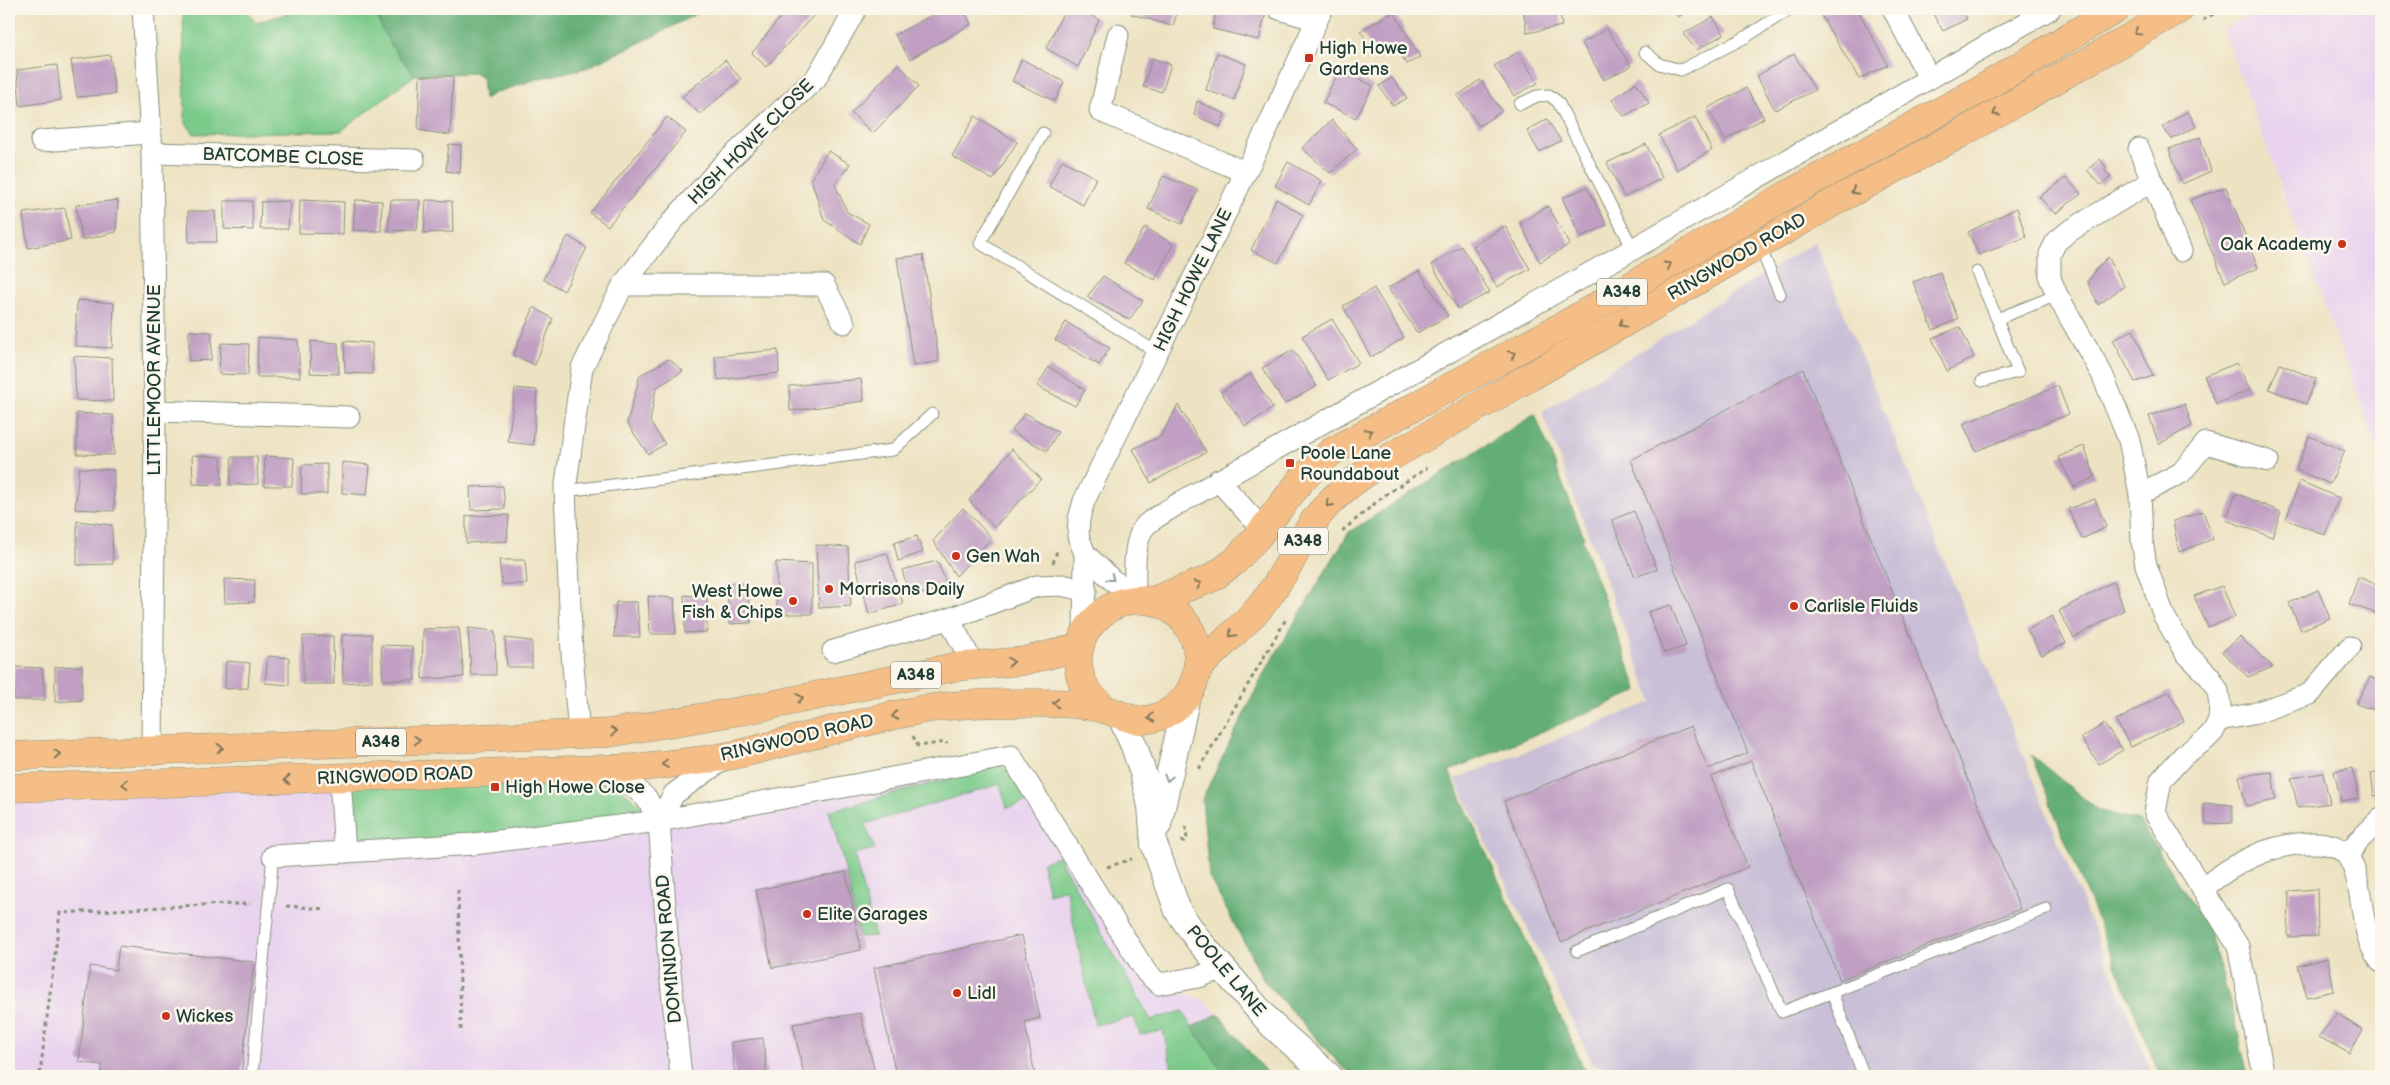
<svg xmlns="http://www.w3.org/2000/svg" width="2390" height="1085" font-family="'Balsamiq Sans',sans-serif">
<rect width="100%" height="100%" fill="#fbf7ec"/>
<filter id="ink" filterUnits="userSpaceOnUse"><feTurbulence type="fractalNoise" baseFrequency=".02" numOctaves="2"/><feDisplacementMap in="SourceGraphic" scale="10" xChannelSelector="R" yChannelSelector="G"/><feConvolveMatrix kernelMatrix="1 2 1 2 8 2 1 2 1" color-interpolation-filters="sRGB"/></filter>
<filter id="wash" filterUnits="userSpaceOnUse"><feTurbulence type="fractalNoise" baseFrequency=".0096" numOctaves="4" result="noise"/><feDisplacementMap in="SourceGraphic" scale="20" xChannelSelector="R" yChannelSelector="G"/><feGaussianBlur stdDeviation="1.12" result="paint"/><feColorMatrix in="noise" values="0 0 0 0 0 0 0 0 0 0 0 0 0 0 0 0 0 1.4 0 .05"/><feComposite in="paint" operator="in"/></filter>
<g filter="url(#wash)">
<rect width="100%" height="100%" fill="#ede3c3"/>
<g fill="#e8d2ee">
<polygon points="2255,9 2381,9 2381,458 2224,31"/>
<polygon points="1011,756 1159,984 1204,1000 1218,1014 1192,1027 1226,1076 9,1076 9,788 340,778 474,844"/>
</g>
<polygon fill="#c9bfd7" points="1815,242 2153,1076 1687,1076 1594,1066 1455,779 1652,702 1542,412"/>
<g fill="#7bca8a" stroke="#4d845f">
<path d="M183,9h62l11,14 46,-14h75c1,22 24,50 38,66l-74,56 -147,3 -9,-12z"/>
<path d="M1000,765c14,7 20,24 27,37l-20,6 -7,-24 -135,40 10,25 -21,5 21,82 -16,1 -13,-65 -17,-61z"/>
<polygon points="598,769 659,821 345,852 340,778"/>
<polygon points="1058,856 1151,1020 1183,1011 1192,1027 1218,1014 1269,1076 1153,1076 1152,1075 1172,1070 1163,1031 1140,1035 1134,1017 1095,1025 1066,889 1049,894 1042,863"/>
</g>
<g fill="#64ae76" stroke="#427655">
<path d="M377,9h328l-47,25 -72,34 -49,11 -42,14 -11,6 -2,-22 -6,-4 -61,2c-14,-16 -38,-44 -38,-66z"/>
<polygon points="1535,414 1584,538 1582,540 1638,691 1449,771 1584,1069 1601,1076 1359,1076 1344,1069 1265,982 1209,877 1202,799 1264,673 1349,532"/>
<polygon points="2031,755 2098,810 2139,821 2208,928 2233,1011 2248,1076 2160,1076"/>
<polygon points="1218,1014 1269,1076 1226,1076 1192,1027"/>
</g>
<g id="blocks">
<g fill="#c09fc3">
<polygon points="787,9 808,9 814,15 766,67 752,53"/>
<polygon points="943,9 963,9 971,24 910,59 895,35"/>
<polygon points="1065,9 1081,9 1099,20 1078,67 1046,48"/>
<polygon points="1132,9 1178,9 1173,26 1131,14"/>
<polygon points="1216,9 1249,9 1266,13 1259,40 1213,29"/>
<polygon points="1523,9 1559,9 1562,26 1527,33"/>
<polygon points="1671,9 1692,9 1678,17"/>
<polygon points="1836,9 1857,9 1888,65 1859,79 1821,15"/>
<polygon points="1930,9 1962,9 1967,19 1943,31"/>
<polygon points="1394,12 1420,57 1407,64 1395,47 1379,56 1360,31"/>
<polygon points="1713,17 1724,34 1697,50 1683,34"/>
<polygon points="1607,29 1631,66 1604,80 1582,43"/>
<polygon points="1518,52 1538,83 1514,96 1494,66"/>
<polygon points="1217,53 1246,64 1234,100 1206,90"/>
<polygon points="1794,54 1815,90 1775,110 1757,76"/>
<polygon points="110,55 115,94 77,97 71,60"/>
<polygon points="1152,58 1171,65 1162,92 1143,87"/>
<polygon points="1022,59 1064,82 1055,101 1012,81"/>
<polygon points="725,60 741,79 700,114 682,97"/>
<polygon points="898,64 919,86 873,133 851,113"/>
<polygon points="57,65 61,100 20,106 17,70"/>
<polygon points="1340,69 1373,86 1356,118 1323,103"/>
<polygon points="420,76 453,76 450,135 418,130"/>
<polygon points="1392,78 1407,98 1393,106 1379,86"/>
<polygon points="1480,80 1502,111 1479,126 1457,96"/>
<polygon points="1636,82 1649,103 1624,116 1612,100"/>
<polygon points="1746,88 1764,118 1725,140 1708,108"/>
<polygon points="1197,101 1225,114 1220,127 1194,115"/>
<polygon points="2188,111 2196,127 2172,139 2162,127"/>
<polygon points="975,116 1017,142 993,180 952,156"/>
<polygon points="667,117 686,132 608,226 590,213"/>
<polygon points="1695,117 1712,150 1677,170 1659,135"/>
<polygon points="1547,119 1561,141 1539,152 1527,131"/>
<polygon points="1332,120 1357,149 1330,173 1302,148"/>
<polygon points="2200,137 2211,171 2182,184 2169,149"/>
<polygon points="449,144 461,145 460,173 446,171"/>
<polygon points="1646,144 1662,178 1624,197 1607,163"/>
<polygon points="828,151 850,164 835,184 847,212 869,224 860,244 824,220 811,179"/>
<polygon points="2100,159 2106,167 2104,169 2111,177 2101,185 2087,170"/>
<polygon points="1062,160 1096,178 1083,205 1049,186"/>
<polygon points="1288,162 1322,181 1309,205 1275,186"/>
<polygon points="1163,176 1198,190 1182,224 1148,209"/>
<polygon points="2066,178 2081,194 2055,214 2039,197"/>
<polygon points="1587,187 1607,225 1581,237 1562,198"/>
<polygon points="2226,187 2258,268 2225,282 2190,200"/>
<polygon points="1276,199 1303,215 1278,263 1251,250"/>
<polygon points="118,200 116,232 82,240 76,205"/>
<polygon points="300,200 344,202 343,234 299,233"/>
<polygon points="355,200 382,201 381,231 353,230"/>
<polygon points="391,200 420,200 417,230 388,231"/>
<polygon points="426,200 452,201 453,232 424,233"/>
<polygon points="224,201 252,201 253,230 224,229"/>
<polygon points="290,201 288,229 260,229 261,202"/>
<polygon points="1548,206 1570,244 1540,262 1520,223"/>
<polygon points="65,208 71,240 28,248 23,213"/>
<polygon points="2017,208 2026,237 1979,255 1968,232"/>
<polygon points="188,211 215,211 217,242 189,242"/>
<polygon points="1505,226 1530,269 1497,287 1473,246"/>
<polygon points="1145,227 1173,244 1155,280 1124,263"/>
<polygon points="568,236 587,248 564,291 543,279"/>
<polygon points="1461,246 1490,292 1458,309 1432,265"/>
<polygon points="923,255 939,361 913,366 897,258"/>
<polygon points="2108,257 2124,286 2098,305 2088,282 2096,269"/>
<polygon points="1419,271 1448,316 1417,333 1388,288"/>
<polygon points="1940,272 1958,319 1933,330 1913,282"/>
<polygon points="1103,276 1143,301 1129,320 1087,297"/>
<polygon points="1374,288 1404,338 1371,357 1343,306"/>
<polygon points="77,300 114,303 112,348 75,346"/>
<polygon points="534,307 553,319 535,365 513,355"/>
<polygon points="1332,319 1359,363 1328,380 1302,336"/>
<polygon points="1066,322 1110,348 1099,365 1055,340"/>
<polygon points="1960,327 1974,357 1947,371 1932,338"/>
<polygon points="2133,330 2153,376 2135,382 2113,340"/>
<polygon points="189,331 212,332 211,360 189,361"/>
<polygon points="258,337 298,340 300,377 257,377"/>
<polygon points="311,341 338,343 339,374 310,373"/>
<polygon points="344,341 372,343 372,374 345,373"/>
<polygon points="221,343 249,344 248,375 219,374"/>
<polygon points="778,350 779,373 718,380 715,356"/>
<polygon points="1293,350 1317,386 1285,404 1262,368"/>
<polygon points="74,356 112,358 113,401 76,400"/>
<polygon points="669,359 683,371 656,388 650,422 665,444 648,454 627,423 640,375"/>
<polygon points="2237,363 2250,390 2216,404 2204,376"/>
<polygon points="2280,364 2316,379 2306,404 2269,389"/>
<polygon points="1049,367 1085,390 1075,406 1037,386"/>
<polygon points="1803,369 2020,909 1840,980 1751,761 1711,777 1748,867 1561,942 1504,801 1691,726 1708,769 1748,753 1631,460"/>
<polygon points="1251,374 1273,408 1245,426 1221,392"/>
<polygon points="861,379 864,401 790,411 789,386"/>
<polygon points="2058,386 2069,414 1976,451 1963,424"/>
<polygon points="515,388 537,390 533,445 508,442"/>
<polygon points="2185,404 2192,426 2159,444 2149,416"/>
<polygon points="1178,405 1206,452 1151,483 1133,449 1161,436"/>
<polygon points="77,413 113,415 114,455 77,454"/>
<polygon points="1025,413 1058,432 1047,451 1011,431"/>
<polygon points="2309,436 2345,451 2330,484 2296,470"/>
<polygon points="2084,446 2095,477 2074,487 2058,457"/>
<polygon points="1012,449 1041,479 994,527 969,500"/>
<polygon points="192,455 221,457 222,485 193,484"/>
<polygon points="265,456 294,458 292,486 264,486"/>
<polygon points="232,457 257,457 258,484 230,485"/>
<polygon points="342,462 370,465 367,495 342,493"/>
<polygon points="327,464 327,494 301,494 302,465"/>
<polygon points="79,468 114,470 114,511 75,509"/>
<polygon points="2300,481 2339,498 2325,535 2286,519"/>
<polygon points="503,486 505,509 471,510 470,487"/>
<polygon points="2236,493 2281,512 2272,537 2226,520"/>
<polygon points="2095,499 2106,527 2082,539 2068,509"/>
<polygon points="963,508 992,538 956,576 933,541"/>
<polygon points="1634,511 1657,569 1635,577 1612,520"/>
<polygon points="2203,511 2213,539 2179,552 2173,521"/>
<polygon points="509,515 507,541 466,543 466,516"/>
<polygon points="77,521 112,525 113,564 77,565"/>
<polygon points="917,536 923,552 898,561 894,543"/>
<polygon points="816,545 848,547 851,606 819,608"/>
<polygon points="887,553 903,604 869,614 855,561"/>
<polygon points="499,560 525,560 527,584 502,584"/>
<polygon points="937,561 948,587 910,597 902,570"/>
<polygon points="776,562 812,564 812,614 777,614"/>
<polygon points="2358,577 2381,586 2381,615 2349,604"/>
<polygon points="224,579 255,580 254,602 225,603"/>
<polygon points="2114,581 2124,610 2074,638 2059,611"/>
<polygon points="747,583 751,623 729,624 727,584"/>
<polygon points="2222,586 2235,617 2208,627 2194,596"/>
<polygon points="2318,590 2330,618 2301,630 2289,603"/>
<polygon points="684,595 707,597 707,632 685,633"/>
<polygon points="648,596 674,598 676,634 650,634"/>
<polygon points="616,602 637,602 640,637 614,637"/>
<polygon points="1671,605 1686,646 1664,653 1648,612"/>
<polygon points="2052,616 2066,643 2042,655 2027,630"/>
<polygon points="459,628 464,677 422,679 423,629"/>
<polygon points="468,628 495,631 496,675 471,675"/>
<polygon points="372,634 372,681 343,683 342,635"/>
<polygon points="303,636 333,636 334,684 303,684"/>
<polygon points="2240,637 2273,667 2248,677 2222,652"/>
<polygon points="505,638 532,641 532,667 507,667"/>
<polygon points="381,645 412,646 415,680 383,680"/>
<polygon points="268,656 289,658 289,685 265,683"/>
<polygon points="226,661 250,663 248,688 225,689"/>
<polygon points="82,666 82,700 55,702 55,667"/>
<polygon points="14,667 42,668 45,700 14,700"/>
<polygon points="2370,677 2381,682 2381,712 2356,704"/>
<polygon points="2169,691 2184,721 2131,747 2116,721"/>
<polygon points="2104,724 2123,750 2099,764 2081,738"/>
<polygon points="2352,768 2359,798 2341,801 2334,771"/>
<polygon points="2381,771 2381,795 2374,796 2371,773"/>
<polygon points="2272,772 2276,800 2246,806 2239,776"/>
<polygon points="2323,773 2330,803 2298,808 2291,778"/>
<polygon points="2203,803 2232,805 2232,823 2206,824"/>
<polygon points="846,872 861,950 772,968 756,890"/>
<polygon points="2317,889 2318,936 2288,937 2289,891"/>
<polygon points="1022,935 1040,1018 1025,1022 1035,1076 896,1076 874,968"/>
<polygon points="119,946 254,962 241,1076 101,1076 102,1065 79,1062 90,966 116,970"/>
<polygon points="2328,958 2334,991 2307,997 2298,966"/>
<polygon points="860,1013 876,1076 804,1076 793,1024"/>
<polygon points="2337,1013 2363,1031 2349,1053 2319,1037"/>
<polygon points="763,1038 767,1076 735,1076 731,1042"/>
</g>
</g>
</g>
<g filter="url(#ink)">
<use href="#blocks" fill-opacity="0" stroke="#86907c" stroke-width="1"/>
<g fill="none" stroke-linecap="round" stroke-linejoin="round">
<g stroke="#86907c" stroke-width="13">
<g id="service">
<polyline points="1645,52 1659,64 1681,70 1744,38 1790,9"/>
<polyline points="1520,104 1537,96 1549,95 1558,102 1633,249"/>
<polyline points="1043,133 980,243 1158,353"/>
<polyline points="1759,245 1780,294"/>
<polyline points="1977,272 1997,319 2057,295"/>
<polyline points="1982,381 2018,372 1997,319"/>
<polyline points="565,491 893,450 932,414"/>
<polyline points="1577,951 1728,889 1782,1012 2046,909"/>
<polyline points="1832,993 1864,1076"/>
<polyline points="252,1076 273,856"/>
</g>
</g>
<g stroke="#86907c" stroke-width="23">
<g id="minor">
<polyline points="143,9 152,153 155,411 152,751"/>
<polyline points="1279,9 1317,20"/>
<polyline points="1893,9 1929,78"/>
<polyline points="1118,35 1100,111 1245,172"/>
<polyline points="41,141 149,133"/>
<polyline points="2139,149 2152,181 2068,232 2056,242 2050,254 2050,278 2057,295 2102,374 2129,440 2140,494 2142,541 2146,565 2164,616 2185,652 2209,676 2218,691 2220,706 2219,720 2213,732 2205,740 2184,755 2161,780 2155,813 2238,946 2264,1076"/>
<polyline points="152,153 414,160"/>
<polyline points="2152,181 2181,251"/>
<polyline points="623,285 824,285 844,323"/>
<polyline points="155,411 349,417"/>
<polyline points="1218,480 1263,530"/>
<polyline points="2140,494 2181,473 2206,443 2268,461"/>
<polyline points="1085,554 1112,580 1135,594 1139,599"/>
<path d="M1135,594c0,-19 -3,-56 12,-70 10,-8 23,-15 34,-22l452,-253 417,-240"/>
<polyline points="949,619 973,664"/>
<polyline points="1084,634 1085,554 1078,536 1079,519 1084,501 1266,131 1322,9"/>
<polyline points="833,651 949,619 1037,586 1062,585 1086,591"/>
<polyline points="2219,720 2253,714 2310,694 2350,647"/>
<polyline points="579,733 572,654 565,491 582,368 623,285 671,223 720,168 816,78 856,9"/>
<polyline points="602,771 630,783 647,799 659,821 669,963 681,1076"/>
<polyline points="340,778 345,852 474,844 659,821 1011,756 1146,972 1159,984 1199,977 1223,968"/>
<polyline points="659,821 674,794 724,759"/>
<polyline points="273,856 345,852"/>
<polyline points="2348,856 2358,841 2381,819"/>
<path d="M2202,889c16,-13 34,-25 52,-33 22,-10 78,-24 94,1 18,27 9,77 33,105"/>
</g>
</g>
<g stroke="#86907c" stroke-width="28">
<g id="tertiary">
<polyline points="1121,717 1134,746 1143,773 1151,806 1154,844 1178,911 1199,941 1272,1025 1329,1076"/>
<polyline points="1158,825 1187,696"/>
</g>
</g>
<g stroke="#86907c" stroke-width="29">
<g id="trunk">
<polyline points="1152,601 1212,578 1234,562 1257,537 1302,479 1331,452 1566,324 1796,190 1983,88 2116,9"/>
<path d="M1199,667c19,-20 41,-38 60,-59 21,-25 36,-56 53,-84 17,-26 43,-44 68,-61l461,-265 119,-64 220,-125"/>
<polyline points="9,756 609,733 752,709 954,667 1024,661 1080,647"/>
<path d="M9,788l625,-20c31,-4 63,-6 94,-12 19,-3 39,-10 58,-14 45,-12 89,-23 134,-32 38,-7 78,-7 116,-7 22,0 46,0 68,6 20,6 30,16 54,8 48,-16 54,-83 11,-109 -47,-29 -109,23 -86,75 5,11 13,18 22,26"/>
</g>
</g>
<g stroke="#86907c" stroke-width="3" stroke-dasharray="4 4" stroke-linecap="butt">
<polyline points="2203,20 2222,9"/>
<polyline points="1342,531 1385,495 1427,468"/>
<polyline points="1053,563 1058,548"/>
<polyline points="913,736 918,746 946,742 947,744"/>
<polyline points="1199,769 1286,619"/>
<polyline points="1181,842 1187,840 1186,826"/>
<polyline points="1107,867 1132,859"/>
<polyline points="458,890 461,1034"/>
<polyline points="286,906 325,909"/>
<path d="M40,1074l20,-161c64,-3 127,-9 190,-9"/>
</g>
<use href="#service" stroke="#fff" stroke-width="11"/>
<use href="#minor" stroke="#fff" stroke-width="21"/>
<use href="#tertiary" stroke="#fff" stroke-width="26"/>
<use href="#trunk" stroke="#f6be87" stroke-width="28"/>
</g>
<defs><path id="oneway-chevron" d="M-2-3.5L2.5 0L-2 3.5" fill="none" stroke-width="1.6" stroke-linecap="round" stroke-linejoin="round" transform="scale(1.25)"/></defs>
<g stroke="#807759">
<use href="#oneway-chevron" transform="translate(2137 32) rotate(151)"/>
<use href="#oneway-chevron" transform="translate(1996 113) rotate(150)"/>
<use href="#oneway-chevron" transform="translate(1854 191) rotate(152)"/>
<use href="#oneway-chevron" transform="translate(1668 265) rotate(-30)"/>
<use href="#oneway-chevron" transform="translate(1622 324) rotate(150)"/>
<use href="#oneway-chevron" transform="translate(1512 354) rotate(-29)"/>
<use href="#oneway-chevron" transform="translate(1369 432) rotate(-29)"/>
<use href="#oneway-chevron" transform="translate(1329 504) rotate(132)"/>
<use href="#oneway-chevron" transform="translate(1198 584) rotate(-24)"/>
<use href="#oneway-chevron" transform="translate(1232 634) rotate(135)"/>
<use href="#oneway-chevron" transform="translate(1011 662) rotate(-4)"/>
<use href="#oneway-chevron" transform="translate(800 698) rotate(-11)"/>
<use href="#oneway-chevron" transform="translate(1056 703) rotate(-180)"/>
<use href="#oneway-chevron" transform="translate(895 716) rotate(168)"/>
<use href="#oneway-chevron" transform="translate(1151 718) rotate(168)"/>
<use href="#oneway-chevron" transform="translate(614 731) rotate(-8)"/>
<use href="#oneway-chevron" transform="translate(417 740) rotate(-2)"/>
<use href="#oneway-chevron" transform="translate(220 748) rotate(-2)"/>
<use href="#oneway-chevron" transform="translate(57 754) rotate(-2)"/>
<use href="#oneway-chevron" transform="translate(665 764) rotate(173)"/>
<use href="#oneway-chevron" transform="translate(287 780) rotate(178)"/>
<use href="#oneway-chevron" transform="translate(125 784) rotate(178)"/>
</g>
<g stroke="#8f9e9a">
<use href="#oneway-chevron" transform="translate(1111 578) rotate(39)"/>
<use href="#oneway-chevron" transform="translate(1168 778) rotate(103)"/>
</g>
</g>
<g fill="#c8321e" stroke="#fbf7ec" stroke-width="2">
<rect x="1304" y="53" width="10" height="10" rx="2.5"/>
<circle cx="2342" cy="244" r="5"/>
<rect x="1285" y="458" width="10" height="10" rx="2.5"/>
<circle cx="956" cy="556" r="5"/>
<circle cx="829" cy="589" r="5"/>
<circle cx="793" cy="601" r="5"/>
<circle cx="1794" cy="606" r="5"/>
<rect x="490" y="782" width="10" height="10" rx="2.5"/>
<circle cx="807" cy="914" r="5"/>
<circle cx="957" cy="993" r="5"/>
<circle cx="166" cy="1016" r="5"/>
</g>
<g text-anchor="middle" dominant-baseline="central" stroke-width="5" stroke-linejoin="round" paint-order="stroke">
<g fill="#fbf7ec" stroke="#61756b" stroke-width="1">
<rect x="1597" y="278.5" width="50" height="27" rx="4"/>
<rect x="1278" y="527.5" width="50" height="27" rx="4"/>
<rect x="891" y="661.5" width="50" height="27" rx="4"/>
<rect x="356" y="728.5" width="50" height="27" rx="4"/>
</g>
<g font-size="16" font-weight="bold" fill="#1f3d34">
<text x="1622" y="292">A348</text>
<text x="1303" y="541">A348</text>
<text x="916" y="675">A348</text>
<text x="381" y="742">A348</text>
</g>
<g font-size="18" fill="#1f3d34" stroke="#fbf7ec" text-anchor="start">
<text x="1319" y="48">High Howe<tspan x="1319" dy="21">Gardens</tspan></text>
<text x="2332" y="244" text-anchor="end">Oak Academy</text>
<text x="1300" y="453">Poole Lane<tspan x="1300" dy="21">Roundabout</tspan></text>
<text x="966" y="556">Gen Wah</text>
<text x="839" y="589">Morrisons Daily</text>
<text x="783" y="591" text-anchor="end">West Howe<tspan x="783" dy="21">Fish &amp; Chips</tspan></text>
<text x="1804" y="606">Carlisle Fluids</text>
<text x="505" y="787">High Howe Close</text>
<text x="817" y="914">Elite Garages</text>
<text x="967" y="993">Lidl</text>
<text x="176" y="1016">Wickes</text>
</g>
<g font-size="18" fill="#1f3d34" stroke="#fbf7ec">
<text transform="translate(751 142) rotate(-45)">HIGH HOWE CLOSE</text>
<text transform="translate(283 157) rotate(2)">BATCOMBE CLOSE</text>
<text transform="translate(1737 257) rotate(-30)">RINGWOOD ROAD</text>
<text transform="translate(1193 280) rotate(-64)">HIGH HOWE LANE</text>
<text transform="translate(154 380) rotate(-90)">LITTLEMOOR AVENUE</text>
<text transform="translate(797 738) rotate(-13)">RINGWOOD ROAD</text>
<text transform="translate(395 776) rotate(-2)">RINGWOOD ROAD</text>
<text transform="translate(669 949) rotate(-95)">DOMINION ROAD</text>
<text transform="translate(1226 971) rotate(50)">POOLE LANE</text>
</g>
</g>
<rect width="2390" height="1085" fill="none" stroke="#fbf7ec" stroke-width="30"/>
</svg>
